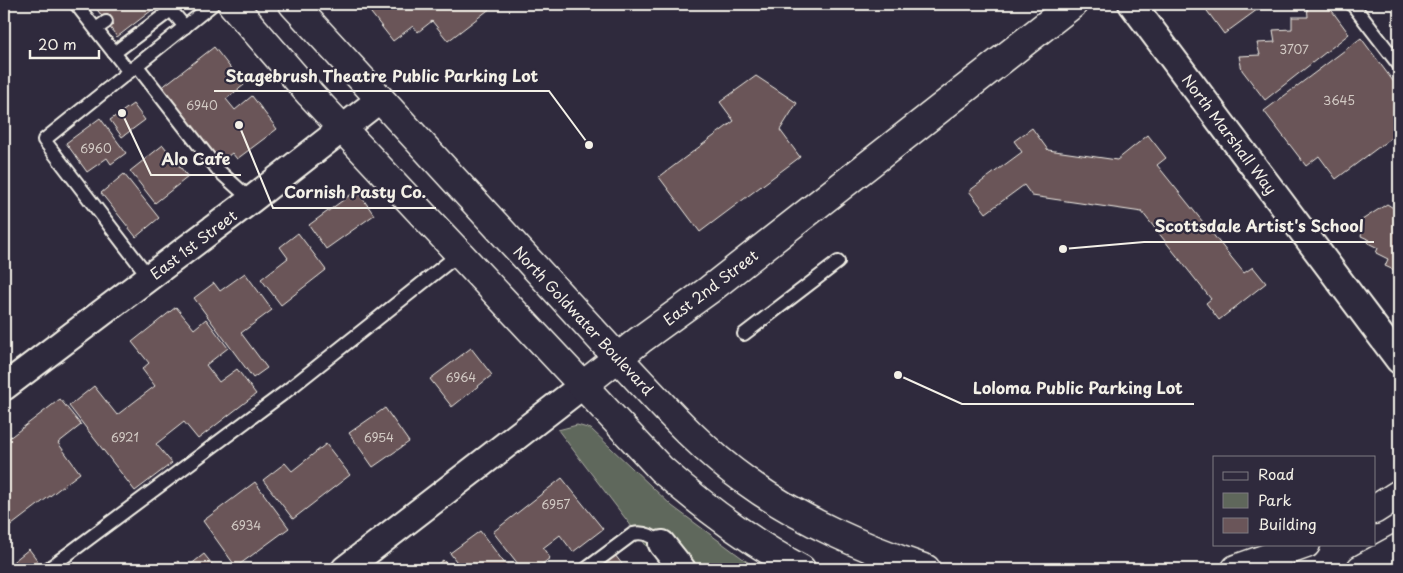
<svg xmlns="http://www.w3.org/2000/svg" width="1403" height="573" font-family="'Playpen Sans',sans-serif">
<rect width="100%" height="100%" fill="#2f2a3d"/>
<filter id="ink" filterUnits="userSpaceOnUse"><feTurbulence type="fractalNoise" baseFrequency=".02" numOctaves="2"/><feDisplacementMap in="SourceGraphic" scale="10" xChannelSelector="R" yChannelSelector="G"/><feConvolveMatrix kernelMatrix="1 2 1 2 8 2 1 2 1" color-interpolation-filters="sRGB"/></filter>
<g filter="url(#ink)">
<polygon fill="#5f675b" stroke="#aaaca2" points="577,425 591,429 672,506 757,569 664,569 558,430"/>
<g fill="#6a5559" stroke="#f4f1e8">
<polygon points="93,4 160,4 117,37"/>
<polygon points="364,4 496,4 448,41 432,21 418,32 413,26 393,41"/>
<polygon points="1202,4 1265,4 1224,34"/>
<polygon points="1307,4 1327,4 1349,34 1265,100 1242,70 1239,56 1260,55 1257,43 1275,42 1273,30 1292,29 1292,17 1308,17"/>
<polygon points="1361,38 1399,89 1399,132 1336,179 1319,156 1306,166 1264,111"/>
<polygon points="214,47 244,85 226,99 235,110 252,96 277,129 237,159 232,153 219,163 161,88"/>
<polygon points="756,76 797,103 780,130 800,157 700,232 659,177 734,121 720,102"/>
<polygon points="133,104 145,120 122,137 110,120"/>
<polygon points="100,118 126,153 111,164 107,158 87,172 66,143"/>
<polygon points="1032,128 1048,150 1117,160 1148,135 1166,158 1157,165 1244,273 1253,267 1266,283 1219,320 1206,303 1211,299 1142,212 1032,196 1024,185 986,213 969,191 1022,152 1014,141"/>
<polygon points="163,145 188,177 155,203 130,171"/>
<polygon points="124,174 159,218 136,237 101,193"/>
<polygon points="357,190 374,215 326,249 309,225"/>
<polygon points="1399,201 1399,281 1393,279 1396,271 1385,266 1388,259 1376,253 1378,248 1368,243 1370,240 1361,236 1363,230 1358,229 1362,220 1387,204 1395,209"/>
<polygon points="298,233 326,270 281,305 261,279 288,258 280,247"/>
<polygon points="245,273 272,310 241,333 267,368 253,378 194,298 214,283 220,291"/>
<polygon points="176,307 194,329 206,319 228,348 206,365 219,382 237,369 256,394 198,439 184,422 156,444 172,463 135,491 69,406 94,386 117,415 155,386 142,369 149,363 132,342"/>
<polygon points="471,348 492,375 452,407 430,379"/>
<polygon points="60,399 81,425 58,443 80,473 4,531 4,442"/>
<polygon points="385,408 409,442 373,467 349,433"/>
<polygon points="326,444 350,475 293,519 263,480 285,463 292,471"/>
<polygon points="562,478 603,529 573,552 560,535 543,548 550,558 536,569 522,569 493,532"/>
<polygon points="255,482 289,528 236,567 203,521"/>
<polygon points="480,531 509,569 462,569 450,553"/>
<polygon points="29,549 38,561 28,569 4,569"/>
<polygon points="204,554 216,569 185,569"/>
<polygon points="615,555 626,569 596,569"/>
<polygon points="443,560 451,569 431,569"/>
<polygon points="178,561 185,569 168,569"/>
</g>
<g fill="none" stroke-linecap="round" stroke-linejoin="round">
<g stroke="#f4f1e8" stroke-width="16">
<g id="service">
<polyline points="76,4 129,72"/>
<polyline points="1352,4 1399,65"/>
<polyline points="96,29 106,22"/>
<polyline points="114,53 171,10 185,27"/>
<polyline points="137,66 219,171 251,200"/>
<polyline points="149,277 44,140 213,4"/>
<polyline points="744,334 838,262"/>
<polyline points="48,569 284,393 459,254"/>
<path d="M586,569l47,-35c12,-3 21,3 29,10"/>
</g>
</g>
<g stroke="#f4f1e8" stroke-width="30">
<g id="minor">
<polyline points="1132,4 1399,360"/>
<polyline points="4,387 251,200 379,100"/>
<polyline points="662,544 682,569"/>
<polyline points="345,569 582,386"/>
</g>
</g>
<g stroke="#f4f1e8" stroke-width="31">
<polyline id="tertiary" points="582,386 640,340 709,290 1073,4"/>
</g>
<g stroke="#f4f1e8" stroke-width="31">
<g id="primary">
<path d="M232,4l78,90 351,375c43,38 89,73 140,100"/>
<path d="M293,4l325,354c40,42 80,89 128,123 55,40 116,66 180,88"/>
<polyline points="1374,510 1399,494"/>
<polyline points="1236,569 1306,544"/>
<polyline points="1361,569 1399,548"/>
</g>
</g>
<use href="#service" stroke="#2f2a3d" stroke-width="12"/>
<use href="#minor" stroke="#2f2a3d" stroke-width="26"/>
<use href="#tertiary" stroke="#2f2a3d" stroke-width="28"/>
<use href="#primary" stroke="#2f2a3d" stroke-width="28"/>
</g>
</g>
<g text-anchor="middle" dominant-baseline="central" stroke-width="4.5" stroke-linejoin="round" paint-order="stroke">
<g font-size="12" fill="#d2cac4">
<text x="1294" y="49">3707</text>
<text x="1339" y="100">3645</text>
<text x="202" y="105">6940</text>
<text x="96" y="148">6960</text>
<text x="461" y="377">6964</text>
<text x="125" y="437">6921</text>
<text x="379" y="437">6954</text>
<text x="556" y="504">6957</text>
<text x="246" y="525">6934</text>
</g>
<g font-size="15" fill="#f4f1e8" stroke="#2f2a3d">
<text transform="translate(1230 134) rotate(53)">North Marshall Way</text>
<text transform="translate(193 244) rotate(-37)">East 1st Street</text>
<text transform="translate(710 287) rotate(-37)">East 2nd Street</text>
<text transform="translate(584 320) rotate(47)">North Goldwater Boulevard</text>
</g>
</g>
<path fill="none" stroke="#f4f1e8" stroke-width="2" d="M589 145L549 91H214M122 113L151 175H241M239 125L273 208H436M1063 249L1144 242H1374M898 375L962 404H1194"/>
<g fill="#f4f1e8" stroke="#2f2a3d" stroke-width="2">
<circle cx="589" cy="145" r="5"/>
<circle cx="122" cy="113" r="5"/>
<circle cx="239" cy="125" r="5"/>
<circle cx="1063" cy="249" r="5"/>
<circle cx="898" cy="375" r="5"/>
</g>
<g font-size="16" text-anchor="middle" font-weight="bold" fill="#f4f1e8" stroke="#2f2a3d" stroke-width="4.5" stroke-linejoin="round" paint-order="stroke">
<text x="382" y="82">Stagebrush Theatre Public Parking Lot</text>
<text x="196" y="165">Alo Cafe</text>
<text x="355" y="198">Cornish Pasty Co.</text>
<text x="1259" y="232">Scottsdale Artist's School</text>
<text x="1078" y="394">Loloma Public Parking Lot</text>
</g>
<rect width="1403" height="573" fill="none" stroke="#2f2a3d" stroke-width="20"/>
<rect x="10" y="10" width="1383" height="553" fill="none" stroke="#f4f1e8" stroke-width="2" filter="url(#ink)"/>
<rect x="1213" y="456" width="162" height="90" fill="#2f2a3d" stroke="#7e7a81"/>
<rect x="1223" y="472" width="25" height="8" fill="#2f2a3d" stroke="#7e7a81"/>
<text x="1258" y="480" font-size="15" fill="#f4f1e8">Road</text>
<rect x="1223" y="493" width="25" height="15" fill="#5f675b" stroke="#7e7a81"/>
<text x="1258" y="506" font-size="15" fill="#f4f1e8">Park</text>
<rect x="1223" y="518" width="25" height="15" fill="#6a5559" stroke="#7e7a81"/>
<text x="1258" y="530" font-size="15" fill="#f4f1e8">Building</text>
<path d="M30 50v8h69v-8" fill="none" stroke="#f4f1e8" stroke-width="2.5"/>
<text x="38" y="50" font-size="15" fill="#f4f1e8" stroke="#2f2a3d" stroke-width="4" paint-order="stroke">20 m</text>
</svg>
